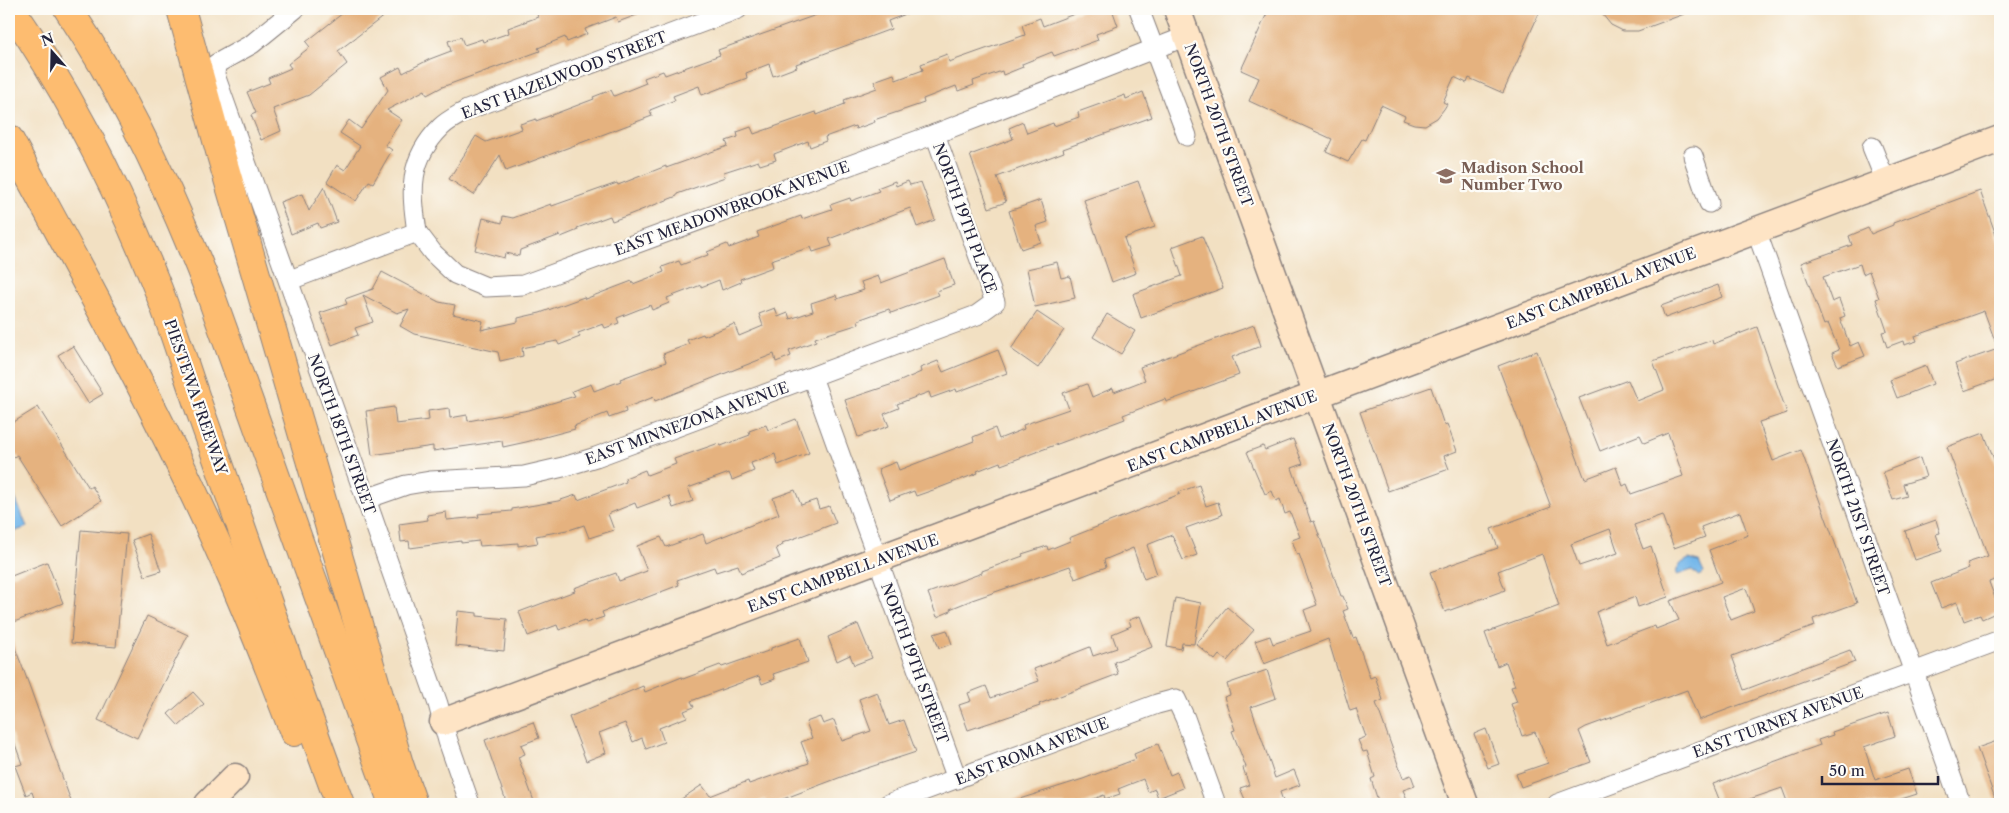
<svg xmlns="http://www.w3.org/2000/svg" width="2009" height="813" font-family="'Libre Caslon Text',serif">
<rect width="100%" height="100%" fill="#fdfcf7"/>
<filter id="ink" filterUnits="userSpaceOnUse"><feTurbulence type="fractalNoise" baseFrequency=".02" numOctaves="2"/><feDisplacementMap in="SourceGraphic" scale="10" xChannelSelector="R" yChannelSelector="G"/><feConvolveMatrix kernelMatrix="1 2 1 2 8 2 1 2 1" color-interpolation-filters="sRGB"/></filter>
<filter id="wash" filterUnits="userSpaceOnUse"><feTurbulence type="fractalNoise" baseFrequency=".0096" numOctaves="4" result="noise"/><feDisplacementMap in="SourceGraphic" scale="20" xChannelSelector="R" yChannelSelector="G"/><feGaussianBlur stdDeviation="1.12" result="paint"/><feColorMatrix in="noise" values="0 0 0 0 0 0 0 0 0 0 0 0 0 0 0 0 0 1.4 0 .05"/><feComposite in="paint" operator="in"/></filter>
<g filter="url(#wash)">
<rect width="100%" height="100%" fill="#f2e0c2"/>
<g fill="#74b7ea" stroke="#4b6c92">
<polygon points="14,495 27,527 11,533 9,527 9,498"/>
<path d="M1689,559l10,3 5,11 -6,3 -1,-3h-3l-2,-3 -15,5c-2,-8 5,-13 12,-16z"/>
</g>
<g id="blocks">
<g fill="#e5b27f" fill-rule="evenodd">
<polygon points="348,9 393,9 338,51 347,64 309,95 273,109 281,131 261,140 251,115 256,113 247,92 270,83 268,78 291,68 288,64 310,47 306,42"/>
<polygon points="535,9 650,10 618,22 616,17 585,29 587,34 567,42 565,37 538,48 540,51 442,87 427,95 425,90 387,110 402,120 385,145 392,150 373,183 369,181 356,201 327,182 337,165 345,170 360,146 340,133 349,120 361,129 388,90 381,77 400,67 403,73 430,59 451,51 448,41 461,37 464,45 482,39 483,42 509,33 508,28 538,17"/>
<polygon points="833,9 916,10 888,21 891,29 796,64 797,67 773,76 769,64 746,73 747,78 702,95 699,86 673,96 675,100 650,110 652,116 506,171 500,155 474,195 449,179 476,136 486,142 522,129 520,124 536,119 536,121 594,99 593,97 611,90 614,96 646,83 644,78 663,71 665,75 720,55 718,50"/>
<polygon points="1087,9 1112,9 1118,26 1096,34 1098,40 1054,56 1052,52 1022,64 1023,67 1003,75 1002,71 973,81 974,85 958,91 956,86 923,99 924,103 874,120 875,122 856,129 855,126 825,137 826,141 810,147 808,141 774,154 776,160 760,165 758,161 724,172 725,177 677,194 677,196 626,216 612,221 610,216 577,228 578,230 561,237 560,235 520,250 519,256 505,253 504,258 475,250 483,218 502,223 503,216 513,218 551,204 552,206 617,183 618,185 666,166 666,168 728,146 726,141 738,137 737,132 751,127 754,134 816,112 817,115 845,104 844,100 877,88 874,81 894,74 896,80 923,70 921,64 947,54 949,62 1025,35 1022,25 1040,18 1043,26"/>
<polygon points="1269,9 1541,9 1503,93 1469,78 1467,83 1454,77 1443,102 1447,104 1444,109 1437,118 1425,125 1414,124 1403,120 1405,116 1381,105 1365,140 1362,139 1348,162 1326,152 1332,139 1249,101 1259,78 1241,70"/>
<polygon points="1598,9 1695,9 1695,10 1638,31 1623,31 1611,25"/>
<polygon points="1143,92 1152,117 1063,149 1064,152 997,177 1006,202 989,208 970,155 1013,139 1009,128 1023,122 1027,133 1053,123 1054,126 1079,117 1078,112 1125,95 1126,99"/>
<polygon points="895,181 896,186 908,181 910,185 921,182 935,220 917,227 910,208 829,239 832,246 813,252 811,247 771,260 773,267 740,279 741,282 722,290 719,280 701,287 701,285 667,298 669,303 652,310 650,305 617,318 619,323 605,328 603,324 578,333 580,337 559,345 557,341 522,348 523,356 500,361 498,352 414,334 400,326 409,309 397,313 363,295 373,322 355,328 358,335 332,345 320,313 347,304 345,299 373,289 382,272 439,302 455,305 453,314 483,321 481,330 518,322 518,318 540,313 584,297 585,299 632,281 633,284 664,272 662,267 679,261 681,265 708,255 707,252 727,244 729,248 759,237 757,232 801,216 802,219 832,209 830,205 850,198 851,201 879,191 877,188"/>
<polygon points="1138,181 1155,227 1124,238 1136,273 1112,282 1084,200"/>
<polygon points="324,187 337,222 320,228 318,223 291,234 280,202 302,194 309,211"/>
<polygon points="1980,191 2000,246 2000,378 1964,391 1955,364 1998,349 1984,311 1915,336 1917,341 1904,345 1903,341 1887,347 1882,332 1887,331 1876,299 1879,298 1869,271 1863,274 1860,264 1823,277 1832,302 1839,299 1845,316 1840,318 1850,346 1859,342 1865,356 1838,366 1832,353 1839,350 1828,323 1824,325 1801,263 1852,245 1849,236 1868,228 1871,234 1893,225 1893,223"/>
<polygon points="1041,200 1048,222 1036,226 1041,242 1021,249 1009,211"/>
<polygon points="1202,236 1223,288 1141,318 1133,294 1182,276 1172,247"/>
<polygon points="945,259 954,285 937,291 939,295 891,313 889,309 858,320 859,324 815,338 816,341 789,351 791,356 776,362 774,354 655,401 654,397 625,408 626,412 609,418 607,413 574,426 575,429 526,442 503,447 502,441 433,451 433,446 372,455 366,411 394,407 396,424 429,420 428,411 449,408 450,418 467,415 468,421 529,410 575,396 572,391 591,384 594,391 621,381 620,379 666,362 663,354 689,344 687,340 703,334 704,336 734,324 739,336 763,326 759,314 775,308 778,317 788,313 790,319 813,311 811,303 836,295 837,299 864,290 861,282 878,276 881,283"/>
<polygon points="1057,262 1061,278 1070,276 1075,298 1035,307 1027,269"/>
<polygon points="1718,285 1722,297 1665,318 1661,306"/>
<polygon points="1037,312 1064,330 1038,368 1011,349"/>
<polygon points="1107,314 1135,331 1121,354 1093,337"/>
<polygon points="1254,325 1261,346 1232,357 1239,375 1166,402 1165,399 1123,415 1125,419 1001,465 1000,462 977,471 978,473 936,489 916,496 914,491 890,500 878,469 896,462 899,470 974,441 973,437 995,428 999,439 1024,429 1023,425 1069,409 1063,393 1087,384 1092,397 1113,388 1114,392 1145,380 1140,367"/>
<path d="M1757,327l30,86 -28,9 14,39 28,-11 56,153 -44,16 2,7 -83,30 12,34 106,-40 5,12 -156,58 -12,-30 -101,37 -7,4 12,31 -70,25 -5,-13 32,-11 -13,-31 -13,4 -11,-32 6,-2 -6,-15 4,-1 -9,-24 -9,4 -12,-33 74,-27 -17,-52 -44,17 7,19 -60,22 -15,-40 68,-24 -7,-19 60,-22 -53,-141 39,-15 48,128 31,-12 7,19 4,-2 4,10 52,-18 -15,-43 -24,10 -4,-8 -40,16 -21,-53 49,-18 9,21 27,-11 -11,-29 59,-21 1,4zM1740,512l8,23 -39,15 12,32 -51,19 9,19 -23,9 -1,-3 -48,18 -11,-32 39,-15 3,10 30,-10 -17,-51 -8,3 -9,-24 28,-10 12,33 31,-11 -4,-10zM1610,529l8,24 -39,13 -8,-22zM1746,588l8,23 -23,9 -9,-23z"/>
<polygon points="73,346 103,394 88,403 58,355"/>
<polygon points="998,350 1007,373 957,392 956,389 931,398 929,392 897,404 899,408 884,414 889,426 858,437 845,400 896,383 921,372 920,368 938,361 943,372"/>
<polygon points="1926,366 1933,384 1897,398 1890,380"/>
<polygon points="1431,387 1444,425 1447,424 1457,451 1444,456 1449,469 1388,491 1360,412"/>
<polygon points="38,407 89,488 92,486 101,501 62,526 17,455 9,460 9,425"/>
<polygon points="796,419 809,453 778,465 775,454 751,463 754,471 732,480 729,473 688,488 693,501 673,508 669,496 637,508 635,503 608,514 614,530 589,538 584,525 572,529 536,536 538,543 518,546 518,543 480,546 479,541 461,543 461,541 410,548 409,541 401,542 399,524 428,520 427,515 446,512 447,520 479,517 478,514 512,511 512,509 558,501 576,495 578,500 626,482 625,478 645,470 647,475 676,464 674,459 719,443 721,446 750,435 749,431 766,425 768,430"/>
<polygon points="1984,433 2000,475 2000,584 1997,579 1989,582 2000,611 1982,619 1980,615 1964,621 1957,602 1941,608 1931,583 1969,568 1967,563 1988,556 1947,447"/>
<polygon points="1293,439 1303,464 1292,468 1311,522 1314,521 1341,596 1343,596 1348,609 1343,611 1353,638 1356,637 1370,678 1375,676 1383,700 1376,703 1403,778 1411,775 1415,786 1403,790 1409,804 1379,804 1371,779 1375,777 1367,751 1363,752 1358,740 1366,737 1356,709 1350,711 1328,639 1264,664 1255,641 1270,636 1273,644 1311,631 1304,610 1317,605 1299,554 1297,555 1292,540 1300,537 1290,512 1285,514 1280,499 1276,501 1272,491 1265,494 1247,452 1263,446 1265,450"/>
<polygon points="1920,458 1926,477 1903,484 1907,496 1893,500 1883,472"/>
<polygon points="1199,485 1206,506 1218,502 1222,515 1186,528 1197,555 1183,560 1172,535 1147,545 1157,574 1144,579 1133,548 1104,560 1106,567 1075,579 1070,566 972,600 950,609 951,611 937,617 928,593 982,573 982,571 1023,556 1022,554 1047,546 1048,550 1070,541 1069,538 1180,494 1179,492"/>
<polygon points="795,490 801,505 816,500 819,509 829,506 836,523 782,543 783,545 776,548 780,558 741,573 738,565 716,572 714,567 677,580 679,585 640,600 639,599 602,612 604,617 586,623 585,620 559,630 557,625 528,636 519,612 575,591 574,588 616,573 619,581 647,571 637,546 661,537 666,547 703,534 706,543 779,514 773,498"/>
<polygon points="1936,520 1940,533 1936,534 1942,551 1915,560 1905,531"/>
<polygon points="81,530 127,534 116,647 71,643"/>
<polygon points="148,534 161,571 145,576 132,540"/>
<polygon points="47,562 63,603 9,624 9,577"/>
<polygon points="1175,598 1201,603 1194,644 1182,643 1181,649 1167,646"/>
<polygon points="1227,607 1254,630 1227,661 1219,655 1215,660 1196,644"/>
<polygon points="458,611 477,613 477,616 507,619 504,651 455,646"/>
<polygon points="147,616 188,635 137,738 98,720"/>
<polygon points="1140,616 1152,647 1114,662 1118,674 1039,704 1040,706 968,730 959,705 971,701 968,693 986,686 991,698 1039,681 1034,669 1090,647 1093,656 1117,648 1112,634 1131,626 1129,620"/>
<polygon points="858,624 872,658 854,665 850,655 837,661 828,637"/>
<polygon points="947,630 952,644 939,648 934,634"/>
<polygon points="10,635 24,671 72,804 36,804 32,792 26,795 15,766 22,764 9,727"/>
<polygon points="800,638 808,662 773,674 775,679 762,684 759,676 691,701 694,707 684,711 687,717 659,728 664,742 646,749 642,738 633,742 625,723 599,733 606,753 586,761 569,717 643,686 645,692 682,677 683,679 720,665 722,667 771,650 771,648"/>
<polygon points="1267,670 1276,698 1251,707 1275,778 1294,770 1300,785 1280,792 1284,804 1247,804 1240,788 1249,785 1243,768 1246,767 1232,731 1235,730 1224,697 1230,695 1227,684"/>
<polygon points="193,692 204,704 179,726 168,714"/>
<polygon points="877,692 889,725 904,720 916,752 849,774 770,804 766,804 765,799 751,804 674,804 702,785 710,796 748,781 749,784 809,763 801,742 812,738 806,722 820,717 823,724 834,720 842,741 871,731 859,699"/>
<polygon points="1888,713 1895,736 1864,747 1875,780 1908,769 1917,794 1886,804 1788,804 1782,788 1747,800 1749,804 1721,804 1713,784 1820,745 1818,740 1833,735 1832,732"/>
<polygon points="533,722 539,738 521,745 525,754 518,757 535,804 507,804 485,740"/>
<polygon points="1486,729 1499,764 1488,768 1474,734"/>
<polygon points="2000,740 2000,804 1997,804 1977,748"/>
<polygon points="1158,744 1170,775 1177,772 1183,788 1158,798 1155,789 1148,792 1143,779 1118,789 1120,794 1105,799 1104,795 1081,804 1010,804 1010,802 1083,779 1136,759 1134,754"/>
</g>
</g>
</g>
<g filter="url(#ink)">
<use href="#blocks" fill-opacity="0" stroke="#8a817e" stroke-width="1"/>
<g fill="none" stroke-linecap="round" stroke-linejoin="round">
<g stroke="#8a817e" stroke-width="21">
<g id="street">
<polyline points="295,9 252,44 216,64 215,75 366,499 438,704 448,741 470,804"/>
<polyline points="1139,9 1187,136"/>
<polyline points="1872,147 1886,182"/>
<polyline points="1693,156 1709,203"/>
<polyline points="1756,230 1961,804"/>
<path d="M417,232c-6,-42 -9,-72 24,-105 7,-7 18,-12 26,-17l271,-101"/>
<polyline points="290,280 417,232 433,253 455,274 486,287 523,285 935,134 1187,36"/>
<polyline points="812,377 957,779"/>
<polyline points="366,499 406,485 430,481 524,476 563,467 596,457 977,315 995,302 935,134"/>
<polyline points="888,804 1157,704 1176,699 1185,718 1216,804"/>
<polyline points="1557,804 2000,640"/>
</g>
</g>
<g stroke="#8a817e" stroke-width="29">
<g id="secondary">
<polyline points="1177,9 1465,804"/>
<polyline points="443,722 2000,139"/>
<polyline points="208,804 235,777"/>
</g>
</g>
<g stroke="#8a817e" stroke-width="30">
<g id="highway">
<path d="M11,9c60,86 108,182 147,280 16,41 29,85 44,127 46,129 90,259 138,388"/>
<path d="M68,9c59,88 104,186 142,284l183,511"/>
<polyline points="181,9 221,155 399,764 413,804"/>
<path d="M9,139c78,144 158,288 223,439 22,50 42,102 62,154"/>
</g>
</g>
<use href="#street" stroke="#fff" stroke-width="19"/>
<use href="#secondary" stroke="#fee4c5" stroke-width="26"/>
<use href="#highway" stroke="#fdbc6f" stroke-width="28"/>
</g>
</g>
<defs>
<g id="school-bare" transform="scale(1.5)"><path d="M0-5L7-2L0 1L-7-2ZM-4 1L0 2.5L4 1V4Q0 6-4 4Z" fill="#8d6e63" stroke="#fdfcf7" stroke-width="2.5" paint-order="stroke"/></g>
</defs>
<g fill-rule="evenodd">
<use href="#school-bare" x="1446" y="176"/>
</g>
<g text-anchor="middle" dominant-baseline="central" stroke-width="4.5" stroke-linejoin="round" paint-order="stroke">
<g font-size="15" fill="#22223b" stroke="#fdfcf7">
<text transform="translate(564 75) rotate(-21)">EAST HAZELWOOD STREET</text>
<text transform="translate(1219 125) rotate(70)">NORTH 20TH STREET</text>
<text transform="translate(732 208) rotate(-20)">EAST MEADOWBROOK AVENUE</text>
<text transform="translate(965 218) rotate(70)">NORTH 19TH PLACE</text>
<text transform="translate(1601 288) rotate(-21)">EAST CAMPBELL AVENUE</text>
<text transform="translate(196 397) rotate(71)">PIESTEWA FREEWAY</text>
<text transform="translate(687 423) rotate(-20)">EAST MINNEZONA AVENUE</text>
<text transform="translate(1222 431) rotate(-21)">EAST CAMPBELL AVENUE</text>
<text transform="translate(342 434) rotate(70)">NORTH 18TH STREET</text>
<text transform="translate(1357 505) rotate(70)">NORTH 20TH STREET</text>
<text transform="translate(1858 517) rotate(71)">NORTH 21ST STREET</text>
<text transform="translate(843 573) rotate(-20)">EAST CAMPBELL AVENUE</text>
<text transform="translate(915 663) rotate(70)">NORTH 19TH STREET</text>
<text transform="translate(1778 722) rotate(-20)">EAST TURNEY AVENUE</text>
<text transform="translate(1032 751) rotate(-21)">EAST ROMA AVENUE</text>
</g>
<g font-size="15" font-weight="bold" fill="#785e54" stroke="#fdfcf7" text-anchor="start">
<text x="1461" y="167">Madison School<tspan x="1461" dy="17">Number Two</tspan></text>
</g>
</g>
<rect width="2009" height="813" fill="none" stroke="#fdfcf7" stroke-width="30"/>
<g transform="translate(52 52) rotate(340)" stroke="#fdfcf7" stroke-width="4" paint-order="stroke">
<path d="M0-4L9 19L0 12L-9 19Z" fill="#22223b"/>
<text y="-8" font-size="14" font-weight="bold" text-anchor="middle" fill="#22223b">N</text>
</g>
<path d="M1822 776v8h116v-8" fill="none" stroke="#22223b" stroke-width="2.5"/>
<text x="1829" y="776" font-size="15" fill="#22223b" stroke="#fdfcf7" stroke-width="4" paint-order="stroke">50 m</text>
</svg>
